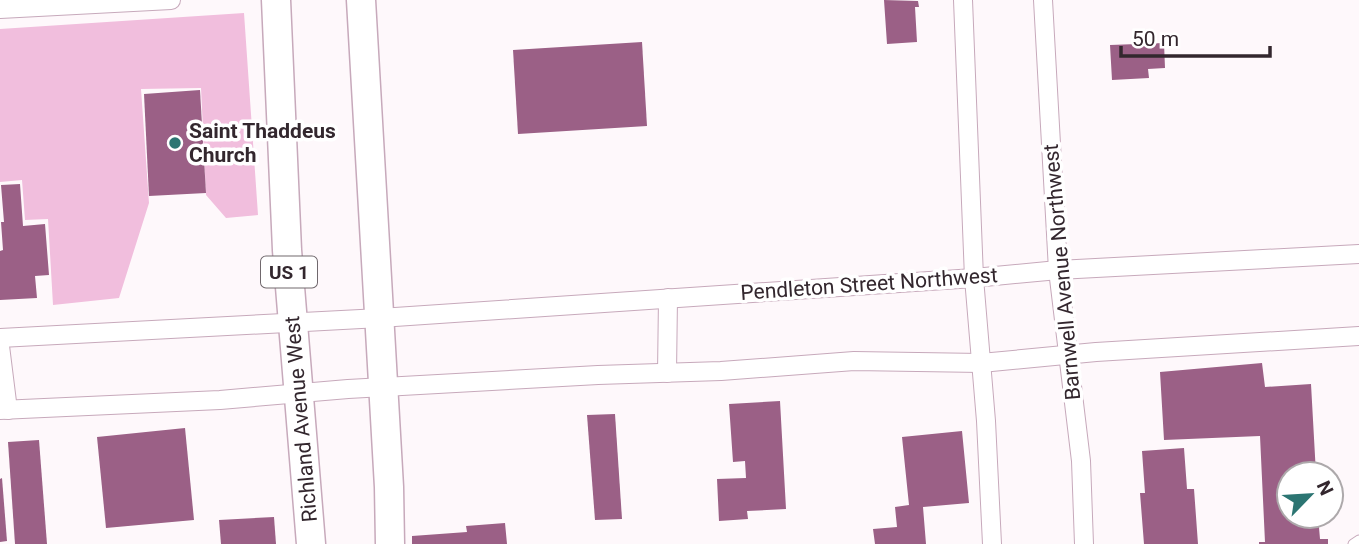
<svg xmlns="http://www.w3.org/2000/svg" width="1359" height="544" font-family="Roboto,sans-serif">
<rect width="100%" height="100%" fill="#fef8fb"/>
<polygon fill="#f1bedd" points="244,13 258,215 226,218 206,195 201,88 141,89 149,203 119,298 53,305 48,219 25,220 22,180 0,182 0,29"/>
<g fill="#9b6086">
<polygon points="884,0 918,1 919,7 915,7 917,42 887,44"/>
<polygon points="642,42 647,126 518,134 513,50"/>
<polygon points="1164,43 1165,68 1148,69 1149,78 1112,80 1110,45"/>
<polygon points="200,90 206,193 149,196 144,94"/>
<polygon points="20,184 23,226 45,224 49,275 35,276 37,298 0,300 0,251 3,250 1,222 4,222 1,185"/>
<polygon points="1262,363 1265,387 1311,384 1316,474 1289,474 1289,516 1318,516 1320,539 1328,539 1328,544 1259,544 1259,542 1265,542 1260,436 1164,440 1160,372"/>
<polygon points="780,401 786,509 747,511 748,519 719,521 717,479 746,478 745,461 733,462 729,404"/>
<polygon points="615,414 622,519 595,520 587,415"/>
<polygon points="185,428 194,520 106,528 97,437"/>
<polygon points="962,431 969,503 923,507 926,544 875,544 873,529 897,527 895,507 909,505 902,437"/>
<polygon points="39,440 47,544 15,544 8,442"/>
<polygon points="1184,448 1187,489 1194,489 1198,544 1144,544 1140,493 1145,493 1142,451"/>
<polygon points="2,478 7,541 0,542 0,479"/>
<polygon points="274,517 276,544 221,544 219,520"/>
<polygon points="505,523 507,544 412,544 412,536 467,532 466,526"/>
</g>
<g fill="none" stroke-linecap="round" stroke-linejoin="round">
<g stroke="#c7a9bb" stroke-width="11">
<polyline id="service" points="1353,544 1359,540"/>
</g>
<g stroke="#c7a9bb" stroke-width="20">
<g id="minor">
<polyline points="963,0 974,278 986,421 992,544"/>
<polyline points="1043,0 1058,270 1081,461 1084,544"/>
<polyline points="0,9 171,0"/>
<polyline points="0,338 380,318 974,278 1058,270 1359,254"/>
<polyline points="0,346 8,410"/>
<polyline points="667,373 668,298"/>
<polyline points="0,410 220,400 348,389 598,375 721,371 854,361 981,363 1096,352 1359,336"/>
</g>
</g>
<g stroke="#c7a9bb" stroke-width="31">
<g id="primary">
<polyline points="276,0 287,250 311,544"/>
<polyline points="361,0 389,487 390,544"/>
</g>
</g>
<use href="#service" stroke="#fff" stroke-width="9"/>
<use href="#minor" stroke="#fff" stroke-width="18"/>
<use href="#primary" stroke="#fff" stroke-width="28"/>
</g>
<circle fill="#2c7572" stroke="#fff" stroke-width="2.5" cx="175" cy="143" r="7"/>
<g text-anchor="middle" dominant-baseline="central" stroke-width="7" stroke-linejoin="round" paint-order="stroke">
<rect fill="#fff" stroke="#70686d" stroke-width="2" x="261" y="256.5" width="56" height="31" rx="5"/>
<g font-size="19" font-weight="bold" fill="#33272e">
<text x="289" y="272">US 1</text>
</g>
<g font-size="21" font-weight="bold" fill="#33272e" stroke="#fff" text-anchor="start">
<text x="189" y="131">Saint Thaddeus<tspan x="189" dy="24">Church</tspan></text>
</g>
<g font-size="21" fill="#33272e" stroke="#fff">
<text transform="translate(1062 272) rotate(-95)">Barnwell Avenue Northwest</text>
<text transform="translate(869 284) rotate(-4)">Pendleton Street Northwest</text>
<text transform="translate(301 419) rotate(-95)">Richland Avenue West</text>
</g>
</g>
<g transform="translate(1310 495) rotate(65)"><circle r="33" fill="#ffffff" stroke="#ada9ab" stroke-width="2"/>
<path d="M0-5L12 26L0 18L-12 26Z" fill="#2c7572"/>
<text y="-10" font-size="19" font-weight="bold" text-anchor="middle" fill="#33272e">N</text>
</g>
<path d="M1121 46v10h149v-10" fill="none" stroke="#33272e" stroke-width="3.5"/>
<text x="1132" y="46" font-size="21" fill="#33272e" stroke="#ffffff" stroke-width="5" paint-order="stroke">50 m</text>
</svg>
